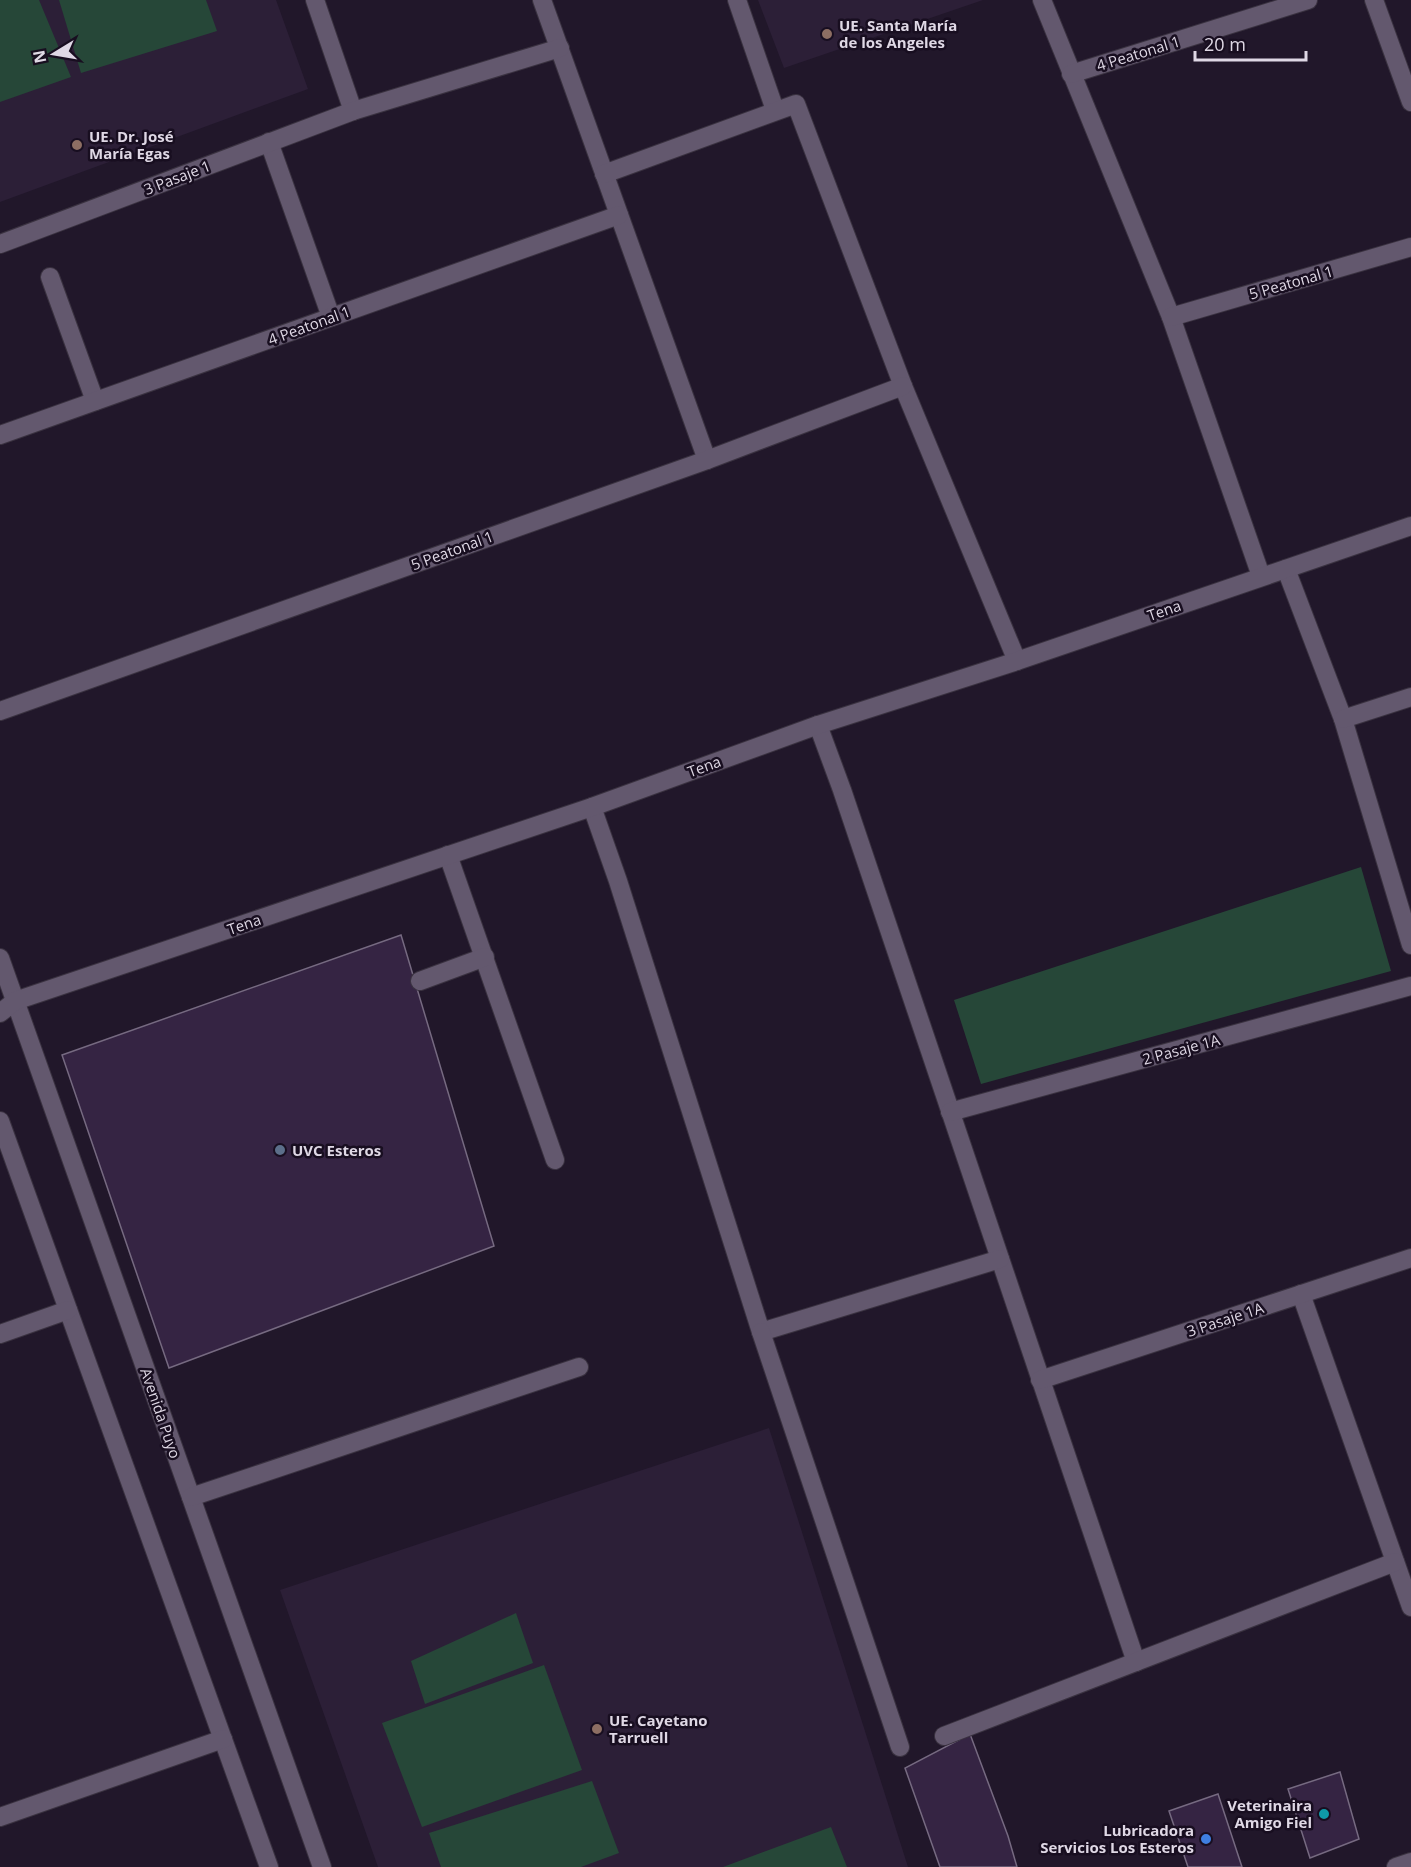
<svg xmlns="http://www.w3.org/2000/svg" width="1411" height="1867" font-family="'Open Sans',sans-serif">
<rect width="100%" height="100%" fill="#21172a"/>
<g fill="#2c1f37">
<polygon points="0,0 276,0 308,89 0,202"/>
<polygon points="758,0 983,0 784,68"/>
<polygon points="769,1428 908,1867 378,1867 280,1590"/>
</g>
<g fill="#264738">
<polygon points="0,0 39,0 71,77 0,102"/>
<polygon points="59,0 206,0 217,31 81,73"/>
<polygon points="1361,867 1391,971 981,1084 954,1000"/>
<polygon points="516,1613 533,1663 425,1704 411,1661"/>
<polygon points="544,1665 582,1770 422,1827 382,1723"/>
<polygon points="592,1781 619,1853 581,1867 441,1867 429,1833"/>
<polygon points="831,1827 847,1867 723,1867"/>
</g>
<g fill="#352443" stroke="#766a81" stroke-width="1.5">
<polygon points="401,935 494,1246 169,1368 62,1055"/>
<polygon points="970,1734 1008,1836 1017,1867 940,1867 905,1768"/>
<polygon points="1340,1772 1359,1839 1310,1858 1288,1789"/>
<polygon points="1218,1794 1242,1867 1188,1867 1169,1811"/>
</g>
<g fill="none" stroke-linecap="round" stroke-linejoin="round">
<g stroke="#3a3240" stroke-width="20">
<g id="minor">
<polyline points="315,0 353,111"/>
<polyline points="542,0 707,460"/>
<polyline points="737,0 775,110"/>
<polyline points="1042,0 1171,317 1261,576"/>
<polyline points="1374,0 1411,102"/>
<polyline points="1071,74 1308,0"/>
<polyline points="269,142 331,317"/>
<polyline points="604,174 796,104 903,386 1017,661"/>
<polyline points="0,244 353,111 560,48"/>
<polyline points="50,277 95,401"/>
<polyline points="1171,317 1411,247"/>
<polyline points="0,435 619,215"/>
<polyline points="1286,569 1343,719 1411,945"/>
<polyline points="0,711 707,460 903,386"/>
<polyline points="1343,719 1411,697"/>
<polyline points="818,725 842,790 1136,1662"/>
<polyline points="592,807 618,881 761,1332 1000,1259"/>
<polyline points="448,855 555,1160"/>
<polyline points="0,958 322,1867"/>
<polyline points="420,981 485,957"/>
<polyline points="0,1013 15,1001 592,807 818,725 1017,661 1411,526"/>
<polyline points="950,1112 1411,986"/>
<polyline points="0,1121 269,1867"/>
<polyline points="1301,1294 1411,1607"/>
<polyline points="761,1332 900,1747"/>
<polyline points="0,1334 68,1310"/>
<polyline points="1040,1380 1411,1258"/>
<polyline points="191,1497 579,1367"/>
<polyline points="944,1736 1395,1562"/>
<polyline points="0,1817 223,1739"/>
<polyline points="1396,1867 1411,1862"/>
</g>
</g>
<use href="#minor" stroke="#63586e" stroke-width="18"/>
</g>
<g fill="#8d6e63" stroke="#180e20" stroke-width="2">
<circle cx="827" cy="34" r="6"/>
<circle cx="77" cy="145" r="6"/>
<circle cx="597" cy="1729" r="6"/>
</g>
<circle fill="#5c6f8a" stroke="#180e20" stroke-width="2" cx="280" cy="1150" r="6"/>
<circle fill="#0f9aa8" stroke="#180e20" stroke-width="2" cx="1324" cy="1814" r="6"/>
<circle fill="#3f7fe0" stroke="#180e20" stroke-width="2" cx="1206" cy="1839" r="6"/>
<g text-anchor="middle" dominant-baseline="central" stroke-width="5" stroke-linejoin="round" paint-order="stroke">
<g font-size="15" font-weight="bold" fill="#dfd8e5" stroke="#180e20" text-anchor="start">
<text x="839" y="25">UE. Santa María<tspan x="839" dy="17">de los Angeles</tspan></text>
<text x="89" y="136">UE. Dr. José<tspan x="89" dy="17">María Egas</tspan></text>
<text x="292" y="1150">UVC Esteros</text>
<text x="609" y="1720">UE. Cayetano<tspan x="609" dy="17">Tarruell</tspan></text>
<text x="1312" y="1805" text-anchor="end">Veterinaira<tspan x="1312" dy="17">Amigo Fiel</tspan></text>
<text x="1194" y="1830" text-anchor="end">Lubricadora<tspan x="1194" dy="17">Servicios Los Esteros</tspan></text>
</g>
<g font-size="15" fill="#dfd8e5" stroke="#180e20">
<text transform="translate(1138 53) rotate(-17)">4 Peatonal 1</text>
<text transform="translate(177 177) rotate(-21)">3 Pasaje 1</text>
<text transform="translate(1291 282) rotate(-16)">5 Peatonal 1</text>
<text transform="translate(309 325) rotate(-20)">4 Peatonal 1</text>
<text transform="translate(452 550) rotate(-20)">5 Peatonal 1</text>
<text transform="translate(1164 610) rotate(-19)">Tena</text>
<text transform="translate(704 766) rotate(-20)">Tena</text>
<text transform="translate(244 924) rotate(-19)">Tena</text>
<text transform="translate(1181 1049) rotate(-15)">2 Pasaje 1A</text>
<text transform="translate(1225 1319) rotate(-18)">3 Pasaje 1A</text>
<text transform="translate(161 1413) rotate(71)">Avenida Puyo</text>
</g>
</g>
<g transform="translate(54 54) rotate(259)" stroke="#180e20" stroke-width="4.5" paint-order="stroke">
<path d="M0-4.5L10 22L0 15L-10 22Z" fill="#dfd8e5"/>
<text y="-9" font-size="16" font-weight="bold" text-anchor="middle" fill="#dfd8e5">N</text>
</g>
<path d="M1195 51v9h111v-9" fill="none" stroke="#dfd8e5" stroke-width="3"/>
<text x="1204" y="51" font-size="18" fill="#dfd8e5" stroke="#180e20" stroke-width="4.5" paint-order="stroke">20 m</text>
</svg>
